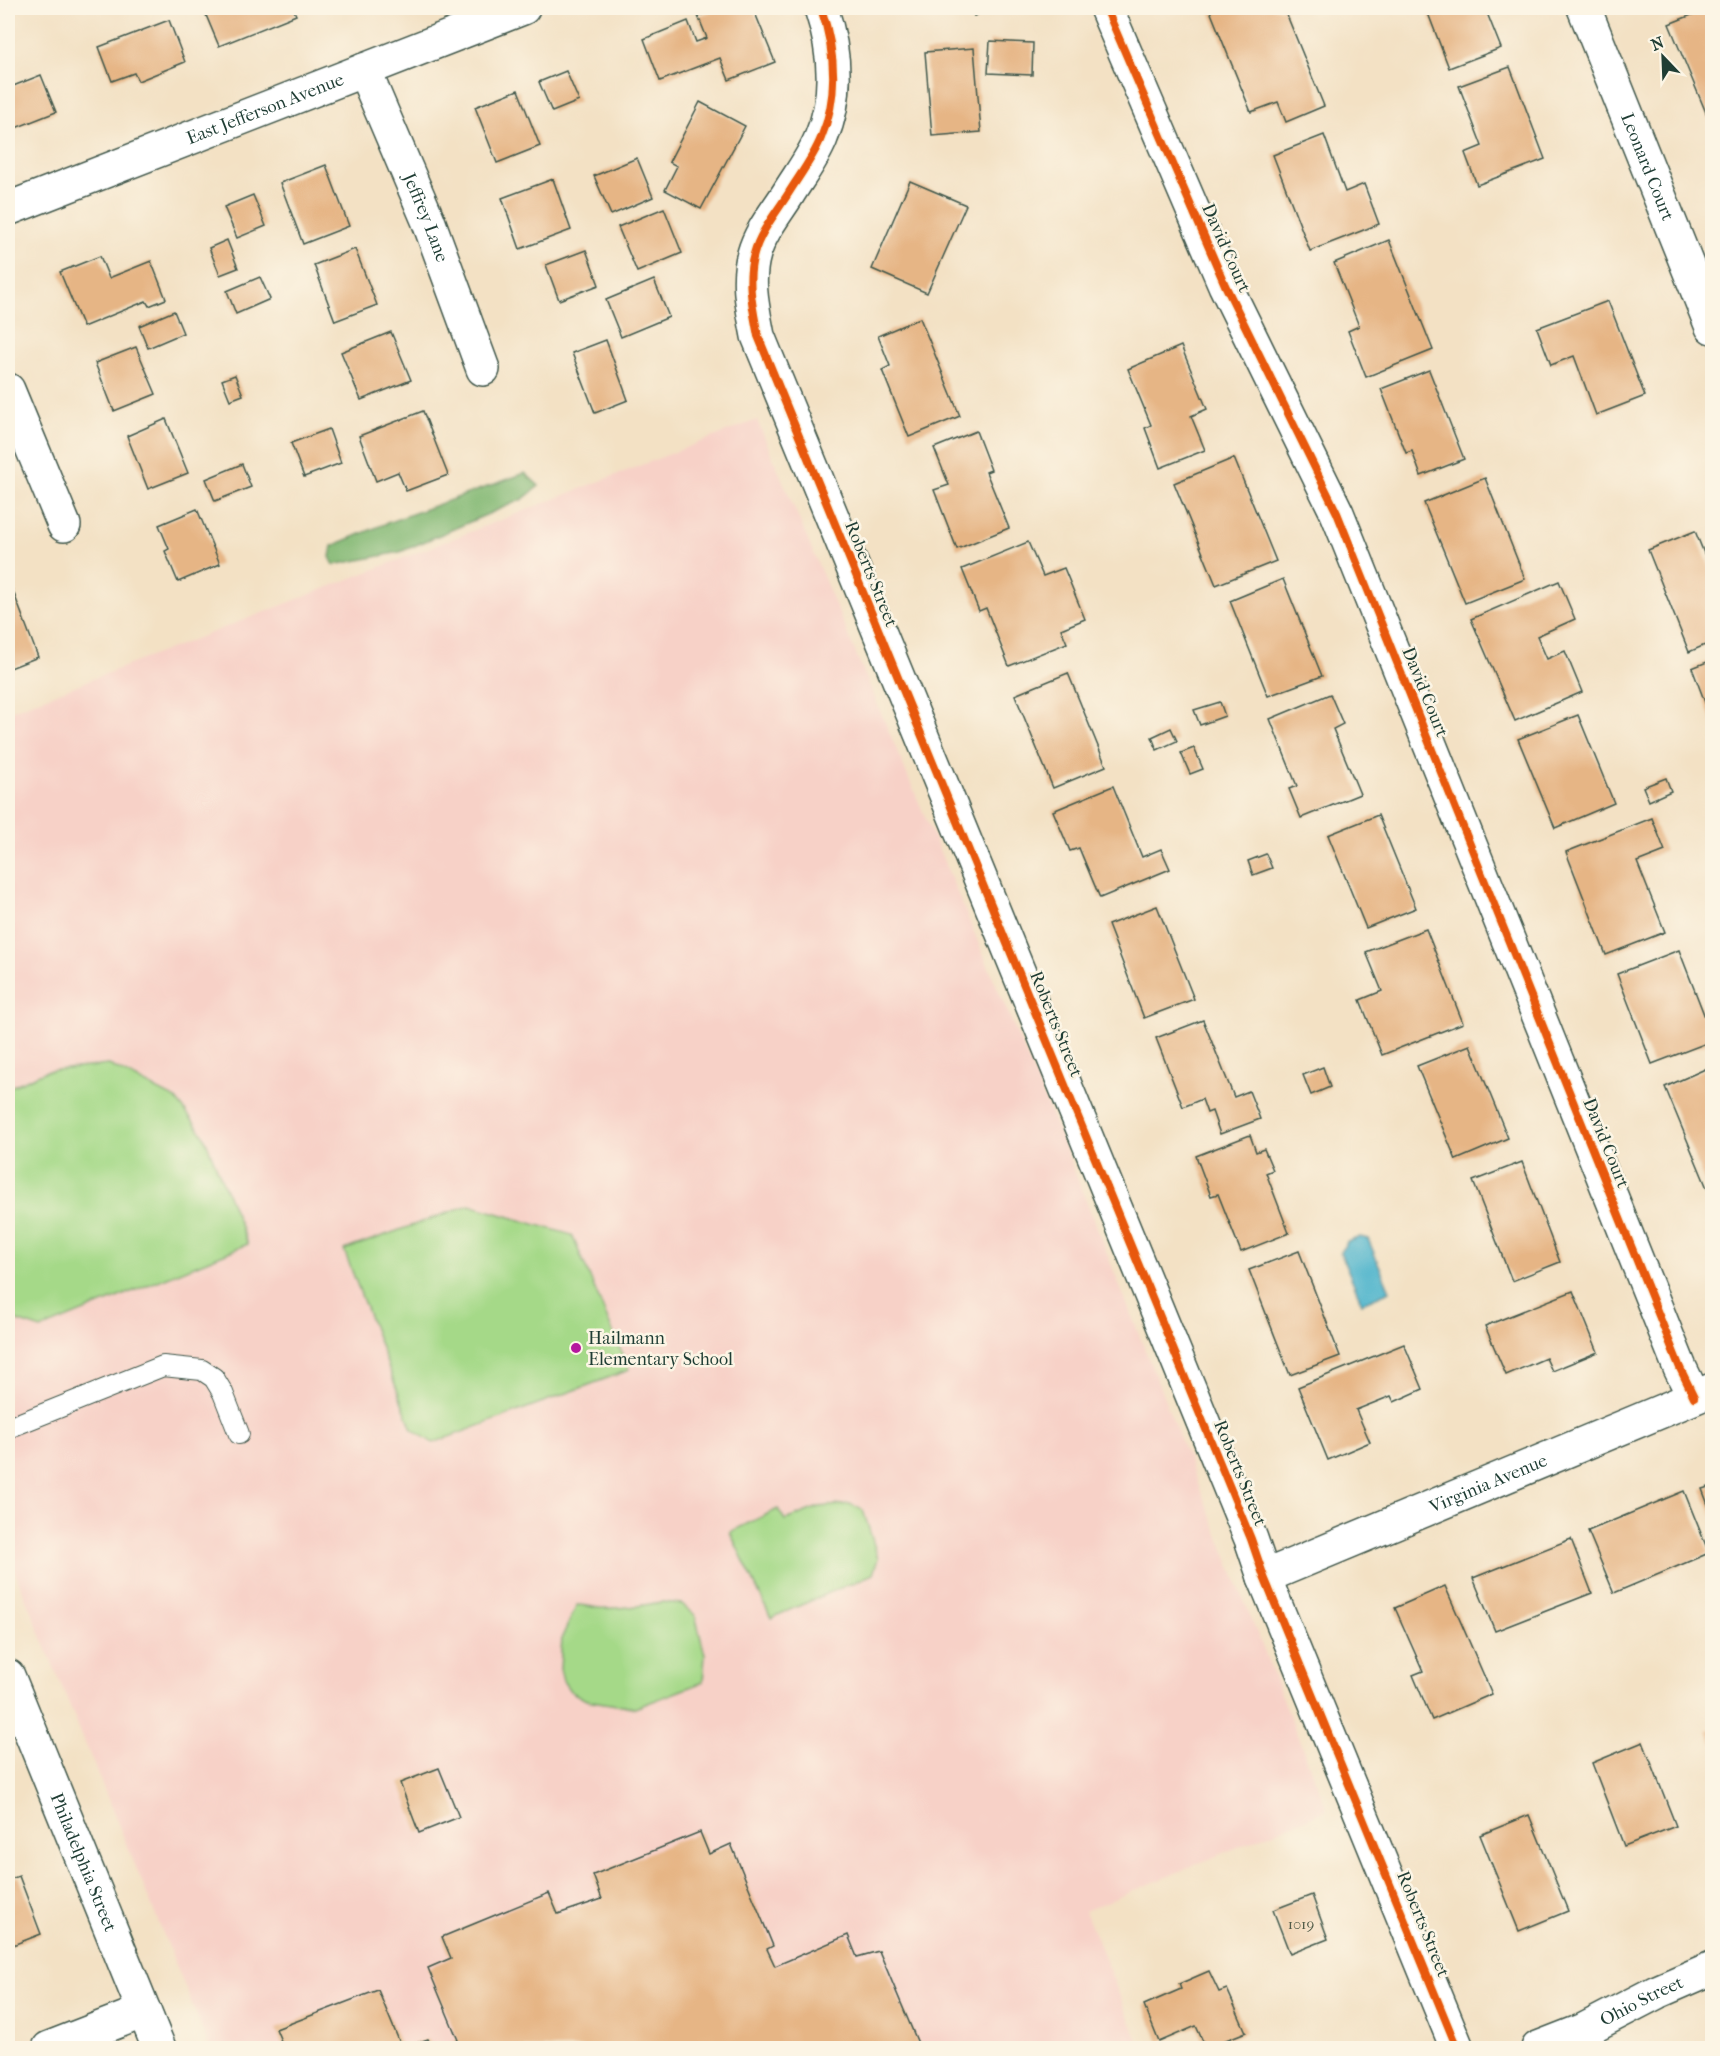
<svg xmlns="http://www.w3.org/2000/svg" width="1720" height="2056" font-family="'IM FELL French Canon',serif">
<rect width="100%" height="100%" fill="#fcf5e5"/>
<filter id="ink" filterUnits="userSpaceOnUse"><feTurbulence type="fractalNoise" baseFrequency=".0167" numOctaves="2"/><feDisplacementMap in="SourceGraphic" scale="12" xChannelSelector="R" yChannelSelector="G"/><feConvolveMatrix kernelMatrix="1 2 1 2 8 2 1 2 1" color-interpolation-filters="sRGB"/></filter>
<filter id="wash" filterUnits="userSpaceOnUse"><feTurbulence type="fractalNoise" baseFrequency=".008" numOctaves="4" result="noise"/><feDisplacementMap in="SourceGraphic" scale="24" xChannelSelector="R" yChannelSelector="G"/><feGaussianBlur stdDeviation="1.35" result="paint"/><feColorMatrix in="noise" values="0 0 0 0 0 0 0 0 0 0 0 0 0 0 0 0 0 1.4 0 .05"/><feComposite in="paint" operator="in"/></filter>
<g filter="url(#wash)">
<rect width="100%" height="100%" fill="#f3e1c4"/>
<polygon fill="#f7d1c7" points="757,420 1062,1140 1327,1810 1085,1911 1141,2048 210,2048 8,1555 8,712"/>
<g fill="#a5d988" stroke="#628b5e" stroke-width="1.5">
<polygon points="109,1065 176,1099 203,1134 248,1244 41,1329 8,1318 8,1088 46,1071"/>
<polygon points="469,1205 572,1235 629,1370 433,1443 412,1429 344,1250"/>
<polygon points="850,1504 863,1510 878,1558 873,1574 771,1618 730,1532 778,1509 785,1520 819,1507"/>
<path d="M662,1602l20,2 13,11 10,40 -2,27 -68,26 -49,-8 -16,-9 -7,-10 -3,-12 2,-32 15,-32c9,0 15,2 23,3 20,2 42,-3 62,-6z"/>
</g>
<polygon fill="#84b974" stroke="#527b54" stroke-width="1.5" points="525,473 539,486 523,499 400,552 334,565 330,557 332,546 387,523"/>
<polygon fill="#4eb4cc" stroke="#367880" stroke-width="1.5" points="1360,1237 1368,1239 1390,1291 1362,1303 1340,1252 1347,1242"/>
<g id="blocks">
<g fill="#e6b585">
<polygon points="203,8 293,8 296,15 219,46"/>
<polygon points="720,8 753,8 775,62 729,80 720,58 660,81 644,39 688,21 696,42 707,38 698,16"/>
<polygon points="970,8 995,8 974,16"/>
<polygon points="1209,8 1284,8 1324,106 1286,122 1278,102 1251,112"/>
<polygon points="1426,8 1485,8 1501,48 1449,68"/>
<polygon points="1709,8 1712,8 1712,127 1669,24"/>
<polygon points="169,20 185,62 138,81 134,73 112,81 99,47"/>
<polygon points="990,41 1033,43 1032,75 988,73"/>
<polygon points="974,48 981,132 932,136 925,52"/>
<polygon points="1510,67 1545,159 1477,185 1465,153 1482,146 1459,86"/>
<polygon points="566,71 579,101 552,112 539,82"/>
<polygon points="41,75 56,112 8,131 8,88"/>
<polygon points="518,90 540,146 497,163 475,107"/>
<polygon points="700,102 745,126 701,209 665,190 677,166 669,162"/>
<polygon points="1324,135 1345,192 1364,184 1379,224 1310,251 1273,155"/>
<polygon points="637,158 653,197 611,215 594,176"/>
<polygon points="326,165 349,226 303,244 280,183"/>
<polygon points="553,179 571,230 520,249 502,198"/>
<polygon points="910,181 966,205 927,293 872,269"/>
<polygon points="253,195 266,226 237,238 224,207"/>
<polygon points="664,208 682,253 637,272 618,227"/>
<polygon points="227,240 238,268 220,275 209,248"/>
<polygon points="1389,240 1433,350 1366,377 1348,331 1359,326 1334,263"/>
<polygon points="355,249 377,305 335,321 314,265"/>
<polygon points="586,250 599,285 559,300 546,265"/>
<polygon points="100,256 109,278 151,261 166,299 149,306 146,301 83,327 60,272"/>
<polygon points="260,277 270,299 236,314 227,291"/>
<polygon points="654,280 669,317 621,337 606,300"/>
<polygon points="1608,301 1645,396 1596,415 1574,356 1551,365 1537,328"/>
<polygon points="174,311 183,333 148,348 139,326"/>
<polygon points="920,318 960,416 909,437 882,370 890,366 878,336"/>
<polygon points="391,332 411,380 361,400 341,352"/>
<polygon points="606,340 628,400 595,413 572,353"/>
<polygon points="1181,346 1207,409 1191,416 1205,450 1160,468 1145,428 1151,425 1128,369"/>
<polygon points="136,347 156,394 114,411 95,363"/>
<polygon points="1429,370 1464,459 1421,476 1412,451 1406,453 1381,389"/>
<polygon points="235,375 243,395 230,400 222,380"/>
<polygon points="423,411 448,475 406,491 398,472 376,481 359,436"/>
<polygon points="166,419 188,473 148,489 127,436"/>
<polygon points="329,429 341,463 304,477 291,443"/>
<polygon points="976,431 991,470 986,472 1009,528 957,549 934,490 949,485 934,448"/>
<polygon points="1234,458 1276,561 1216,585 1174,483"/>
<polygon points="242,464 251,487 215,501 206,479"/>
<polygon points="1485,478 1525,579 1465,603 1424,503"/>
<polygon points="197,509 220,564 178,582 165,551 169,549 159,525"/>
<polygon points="1695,531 1712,573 1712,642 1689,652 1648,550"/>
<polygon points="1028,542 1043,576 1064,568 1085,619 1061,629 1067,643 1009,666 986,608 979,611 962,569"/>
<polygon points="1283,579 1322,676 1268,696 1230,601"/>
<polygon points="1559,581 1575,619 1537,636 1547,659 1565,651 1582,692 1515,721 1471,619"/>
<polygon points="10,583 38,657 8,669 8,584"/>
<polygon points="1712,660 1712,721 1692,668"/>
<polygon points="1068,673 1106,766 1053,788 1015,695"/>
<polygon points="1330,694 1343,724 1333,729 1360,794 1301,818 1289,789 1297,786 1270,719"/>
<polygon points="1220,702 1225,716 1200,725 1194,710"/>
<polygon points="1578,715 1614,803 1555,828 1518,739"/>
<polygon points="1171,728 1177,741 1157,750 1152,737"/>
<polygon points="1194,748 1203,769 1190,774 1181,753"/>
<polygon points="1666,778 1671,791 1649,801 1643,787"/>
<polygon points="1113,786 1142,857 1161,849 1170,869 1100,898 1079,848 1070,851 1053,811"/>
<polygon points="1378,815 1416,908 1366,928 1328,835"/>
<polygon points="1652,818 1665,851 1637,862 1665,932 1606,955 1566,852"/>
<polygon points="1266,854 1272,868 1253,875 1248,861"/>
<polygon points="1157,906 1194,999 1144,1018 1108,925"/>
<polygon points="1426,929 1463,1023 1382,1055 1360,1000 1382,991 1366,952"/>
<polygon points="1679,950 1712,1035 1712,1041 1652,1064 1617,974"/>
<polygon points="1203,1020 1234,1097 1249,1091 1260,1119 1220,1134 1212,1111 1207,1113 1202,1099 1183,1107 1156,1038"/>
<polygon points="1470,1045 1508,1138 1456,1160 1417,1066"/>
<polygon points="1712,1066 1712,1200 1665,1087"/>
<polygon points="1323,1067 1330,1087 1311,1095 1303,1075"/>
<polygon points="1250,1135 1256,1152 1264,1149 1273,1170 1266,1173 1289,1233 1241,1252 1218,1194 1211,1196 1196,1156"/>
<polygon points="1522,1162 1560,1262 1512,1281 1473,1181"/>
<polygon points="1299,1251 1340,1356 1290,1375 1249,1270"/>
<polygon points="1573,1291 1598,1352 1552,1371 1546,1358 1506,1375 1485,1326"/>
<polygon points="1404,1344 1423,1389 1394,1402 1391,1396 1356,1410 1370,1442 1328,1460 1298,1387"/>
<polygon points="1712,1486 1712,1515 1702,1489"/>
<polygon points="1684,1491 1709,1553 1614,1593 1588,1531"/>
<polygon points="1571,1539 1592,1593 1495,1631 1473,1578"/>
<polygon points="1445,1586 1492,1694 1432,1720 1413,1675 1423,1671 1395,1608"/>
<polygon points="1712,1728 1712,1744 1707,1730"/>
<polygon points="1643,1742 1676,1826 1624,1846 1592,1763"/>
<polygon points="439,1768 459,1817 419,1833 400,1783"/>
<polygon points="1529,1815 1568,1911 1519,1931 1480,1835"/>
<polygon points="700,1832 709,1854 731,1844 773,1946 767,1949 775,1966 848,1935 857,1957 879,1951 920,2048 438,2048 458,2040 428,1968 451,1958 442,1937 549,1893 558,1914 602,1899 593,1875"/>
<polygon points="19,1876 41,1934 8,1947 8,1880"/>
<polygon points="1312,1895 1328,1939 1290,1954 1273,1910"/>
<polygon points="1209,1971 1219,1992 1227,1989 1246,2032 1206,2048 1196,2026 1159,2042 1144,2005 1181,1989 1179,1984"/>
<polygon points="378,1990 402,2048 284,2048 276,2029"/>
<polygon points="428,2039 432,2048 403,2048"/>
</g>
</g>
</g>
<g filter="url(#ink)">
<use href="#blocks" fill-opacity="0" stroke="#3f564a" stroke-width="1.5"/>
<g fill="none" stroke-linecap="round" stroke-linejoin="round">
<g stroke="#3f564a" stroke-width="22">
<polyline id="lane" points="8,1428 163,1366 202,1370 214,1378 223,1393 239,1434"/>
</g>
<g stroke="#3f564a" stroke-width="36">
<g id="street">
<path d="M821,8c14,42 18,88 0,130 -8,20 -22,38 -33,56 -12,19 -28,38 -34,60 -8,27 -1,55 4,82l493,1203 13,38 193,471"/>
<polyline points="1106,8 1225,285 1337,513 1680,1368 1694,1397"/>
<path id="s1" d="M1584,8l128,319"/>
<path id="s2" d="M364,70l64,150 55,149"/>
<polyline points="8,390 64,525"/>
<path id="s3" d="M1264,1577l448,-187"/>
<path id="s4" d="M8,1676l151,372"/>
<polyline points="49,2048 144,2011"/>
</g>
</g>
<g stroke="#3f564a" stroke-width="36">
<g id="secondary">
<path id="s5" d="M8,209l515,-201"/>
<path id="s6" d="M1538,2048l46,-18 73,-38 55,-24"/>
</g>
</g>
<use href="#lane" stroke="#fff" stroke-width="20"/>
<use href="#street" stroke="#fff" stroke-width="33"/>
<use href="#secondary" stroke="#fff" stroke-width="33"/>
<g stroke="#fcf5e5" stroke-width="11">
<g id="cycleway">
<path d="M821,8c14,42 18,88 0,130 -8,20 -22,38 -33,56 -12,19 -28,38 -34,60 -8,27 -1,55 4,82l493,1203 13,38 193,471"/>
<polyline points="1106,8 1225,285 1337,513 1680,1368 1694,1397"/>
</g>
</g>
<use href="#cycleway" stroke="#e8590c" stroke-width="8"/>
</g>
</g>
<circle fill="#b5179e" stroke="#fcf5e5" stroke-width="2" cx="576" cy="1348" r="6"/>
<g text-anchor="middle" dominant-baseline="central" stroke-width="5" stroke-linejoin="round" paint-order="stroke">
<g font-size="15" fill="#515b48">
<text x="1301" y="1924">1019</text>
</g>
<g font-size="18" fill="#1f3d34" stroke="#fcf5e5">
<text stroke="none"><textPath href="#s5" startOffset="276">East Jefferson Avenue</textPath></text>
<text stroke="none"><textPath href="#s1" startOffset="171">Leonard Court</textPath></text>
<text stroke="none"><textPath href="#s2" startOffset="160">Jeffrey Lane</textPath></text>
<text transform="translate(1226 248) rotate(66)">David Court</text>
<text transform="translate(871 574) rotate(68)">Roberts Street</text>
<text transform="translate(1425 692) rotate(68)">David Court</text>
<text transform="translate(1056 1024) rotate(68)">Roberts Street</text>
<text transform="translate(1606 1143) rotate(68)">David Court</text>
<text transform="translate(1240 1473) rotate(68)">Roberts Street</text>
<text stroke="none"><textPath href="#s3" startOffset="243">Virginia Avenue</textPath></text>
<text stroke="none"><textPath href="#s4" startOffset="201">Philadelphia Street</textPath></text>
<text transform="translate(1423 1924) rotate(68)">Roberts Street</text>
<text stroke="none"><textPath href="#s6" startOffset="114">Ohio Street</textPath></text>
</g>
<g font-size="18" fill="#1f3d34" stroke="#fcf5e5" text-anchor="start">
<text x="588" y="1338">Hailmann<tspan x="588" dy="21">Elementary School</tspan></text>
</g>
</g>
<rect width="1720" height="2056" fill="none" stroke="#fcf5e5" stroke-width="30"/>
<g transform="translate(1663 57) rotate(337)" stroke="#fcf5e5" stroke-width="4.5" paint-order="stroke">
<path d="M0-4.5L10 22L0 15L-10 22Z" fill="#1f3d34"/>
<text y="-9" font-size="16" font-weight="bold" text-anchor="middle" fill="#1f3d34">N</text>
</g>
</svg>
